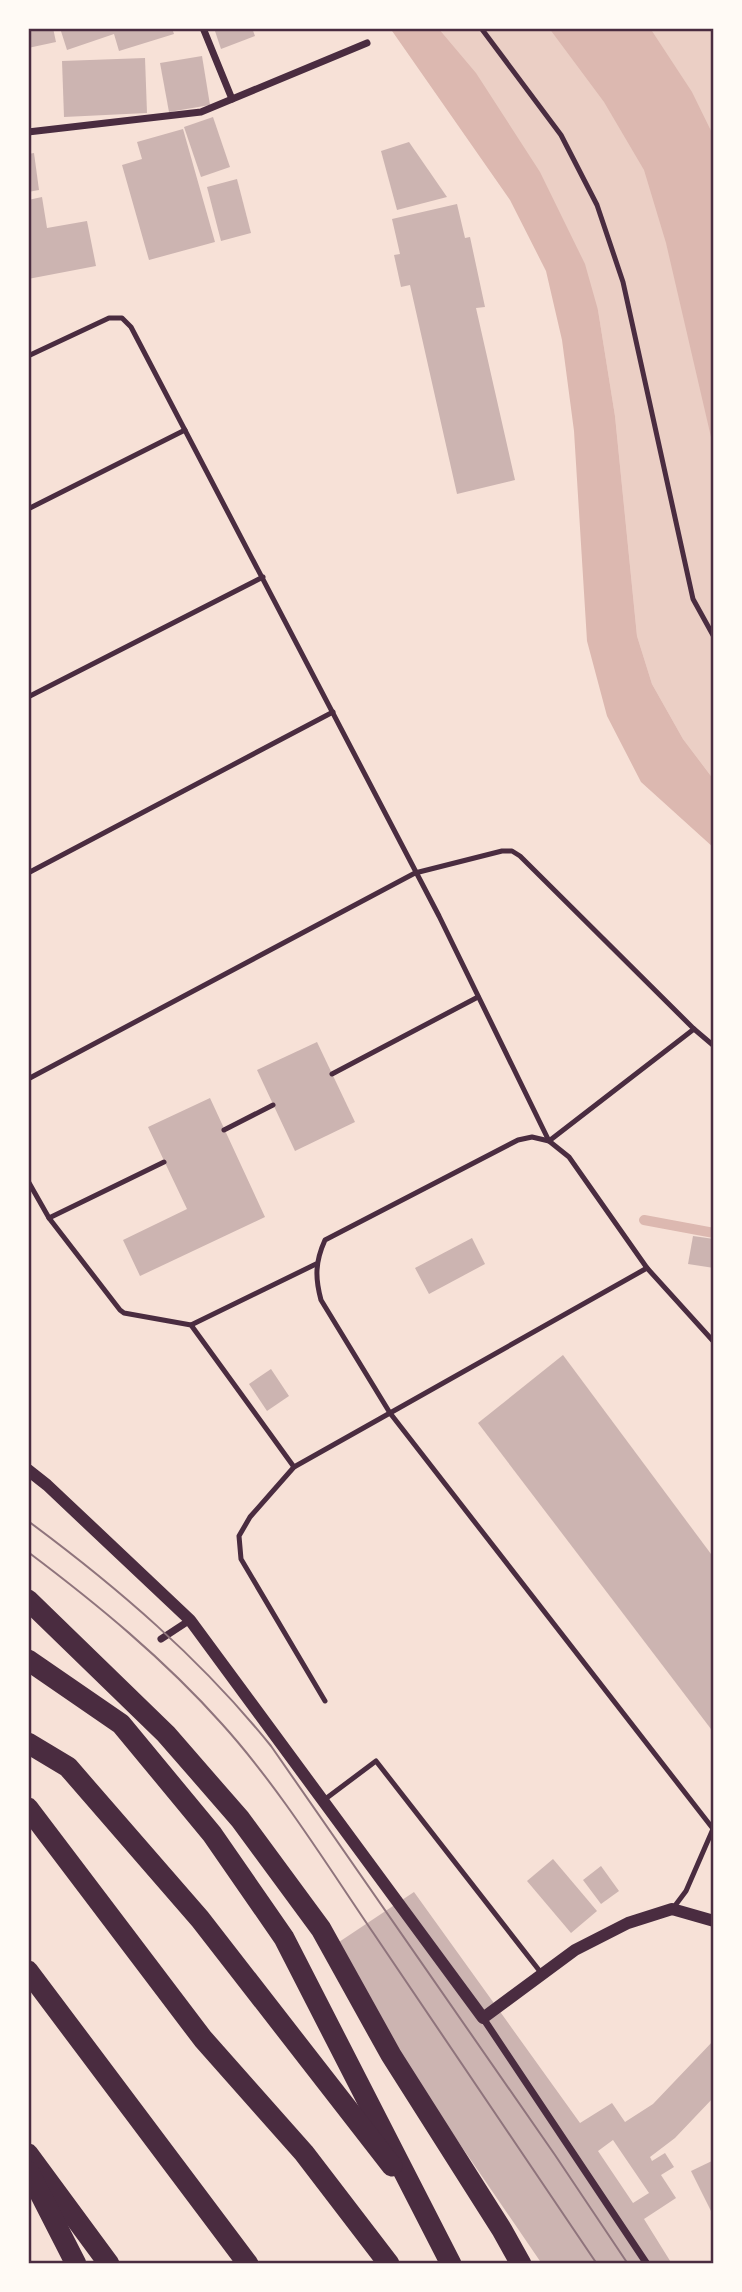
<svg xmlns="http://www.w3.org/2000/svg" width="742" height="2292" font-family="Raleway,sans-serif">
<rect width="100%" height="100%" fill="#f7e1d7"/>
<polygon fill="#ebcfc5" points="438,28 714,28 714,780 683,739 652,684 637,636 615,416 598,310"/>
<g fill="#dcb8b0">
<polygon points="390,28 438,28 476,73 540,172 585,264 598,310 615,416 637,636 652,684 683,739 714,780 714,848 641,782 607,716 587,641 574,431 562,340 546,271 510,200"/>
<polygon points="549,28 650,28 692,92 714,137 714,450 666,243 644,170 604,102"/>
</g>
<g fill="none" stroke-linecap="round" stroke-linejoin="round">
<polyline stroke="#dcb8b0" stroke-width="10" points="644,1220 714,1233"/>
</g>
<g fill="#ccb4b1" fill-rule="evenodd">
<polygon points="28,28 53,28 56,42 28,48"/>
<polygon points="60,28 172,28 174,34 119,51 114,34 67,50"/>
<polygon points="214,28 252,28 255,36 221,49"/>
<polygon points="202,56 210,105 169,112 160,63"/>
<polygon points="145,58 147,113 64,117 62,61"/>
<polygon points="213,117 230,167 201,177 184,127"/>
<polygon points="183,129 215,242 149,260 122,165 142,159 137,142"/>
<polygon points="409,142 447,197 397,210 381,151"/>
<polygon points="34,153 39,190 28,192 28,154"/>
<polygon points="237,179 251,233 221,241 207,187"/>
<polygon points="42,197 47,228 87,221 96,266 28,279 28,200"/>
<polygon points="457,204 465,238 470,237 485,307 476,308 515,480 457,494 410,285 401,287 394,255 400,254 392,219"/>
<polygon points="317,1042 355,1122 295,1151 257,1070"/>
<polygon points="210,1098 265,1217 140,1276 123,1240 187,1209 148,1127"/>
<polygon points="693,1236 714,1239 714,1268 688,1264"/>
<polygon points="472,1238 485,1264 429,1294 415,1268"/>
<polygon points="563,1355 714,1558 714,1733 478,1423"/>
<polygon points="271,1369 289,1396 267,1411 249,1384"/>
<polygon points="553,1859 597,1911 571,1933 527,1881"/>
<polygon points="601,1866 619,1891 601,1904 583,1880"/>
<path d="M414,1892l166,231 32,-20 13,19 28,-18 61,-64v57l-39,41 -25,19 2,4 13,-8 9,14 -13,8 15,23 -32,21 28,45h-130l-215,-314zM613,2140l36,53 -16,10 -35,-52z"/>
<polygon points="714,2160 714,2210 711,2211 691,2171"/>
</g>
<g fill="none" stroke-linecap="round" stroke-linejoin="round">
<g stroke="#4a2c40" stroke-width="5">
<polyline points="481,28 561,135 597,205 623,282 693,599 714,637"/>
<polyline points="28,356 109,318 122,318 131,327 439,916 549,1141 569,1157 647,1268 714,1342"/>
<polyline points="28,509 185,430"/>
<polyline points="28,697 263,577"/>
<polyline points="28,873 333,712"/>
<polyline points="332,1074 478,997"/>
<polyline points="28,1079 415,873 502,851 512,851 520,856 694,1029 714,1046"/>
<polyline points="224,1130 273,1105"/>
<polyline points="28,1181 49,1218 120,1310 124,1313 191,1325 294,1467"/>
<polyline points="49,1218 164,1162"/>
<path d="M647,1268l-257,145 -69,-113c-6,-22 -6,-38 4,-60l193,-100 14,-3 17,4 145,-112"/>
<polyline points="191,1325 316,1264"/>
<polyline points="325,1701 241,1559 239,1536 250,1517 294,1467 390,1413 714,1830"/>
<polyline points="324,1800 376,1761 542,1974"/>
<polyline points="674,1907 686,1891 713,1829"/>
</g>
<g stroke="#4a2c40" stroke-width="7">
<polyline points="203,28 232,99"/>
<polyline points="28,132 201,112 367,43"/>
<polyline points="161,1639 190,1620"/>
<polyline points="483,2018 647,2264"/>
</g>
<polyline stroke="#4a2c40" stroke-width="12" points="28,1470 47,1485 190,1620 483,2018 575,1950 628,1923 672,1909 714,1921"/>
<g stroke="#4a2c40" stroke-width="21">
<polyline points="28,1600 166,1734 240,1819 321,1929 391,2055 502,2230 521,2264"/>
<polyline points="28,1660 121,1724 212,1834 284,1938 451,2264"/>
<polyline points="28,1743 68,1767 200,1919 392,2166"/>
<polyline points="28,1808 203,2039 304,2153 389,2264"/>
<polyline points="28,1971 248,2264"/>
<polyline points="28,2154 109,2264"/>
<polyline points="29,2172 76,2264"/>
</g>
<g stroke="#8f747c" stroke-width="2">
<path d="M28,1521c89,66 173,138 243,225l284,409 73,109"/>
<path d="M28,1552c69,52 136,107 194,172 56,62 105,141 152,210 75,110 149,220 223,330"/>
</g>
</g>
<rect width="742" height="2292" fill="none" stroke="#fffaf5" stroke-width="60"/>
<rect x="30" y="30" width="682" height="2232" fill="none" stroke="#4a2c40" stroke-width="2.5"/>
</svg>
